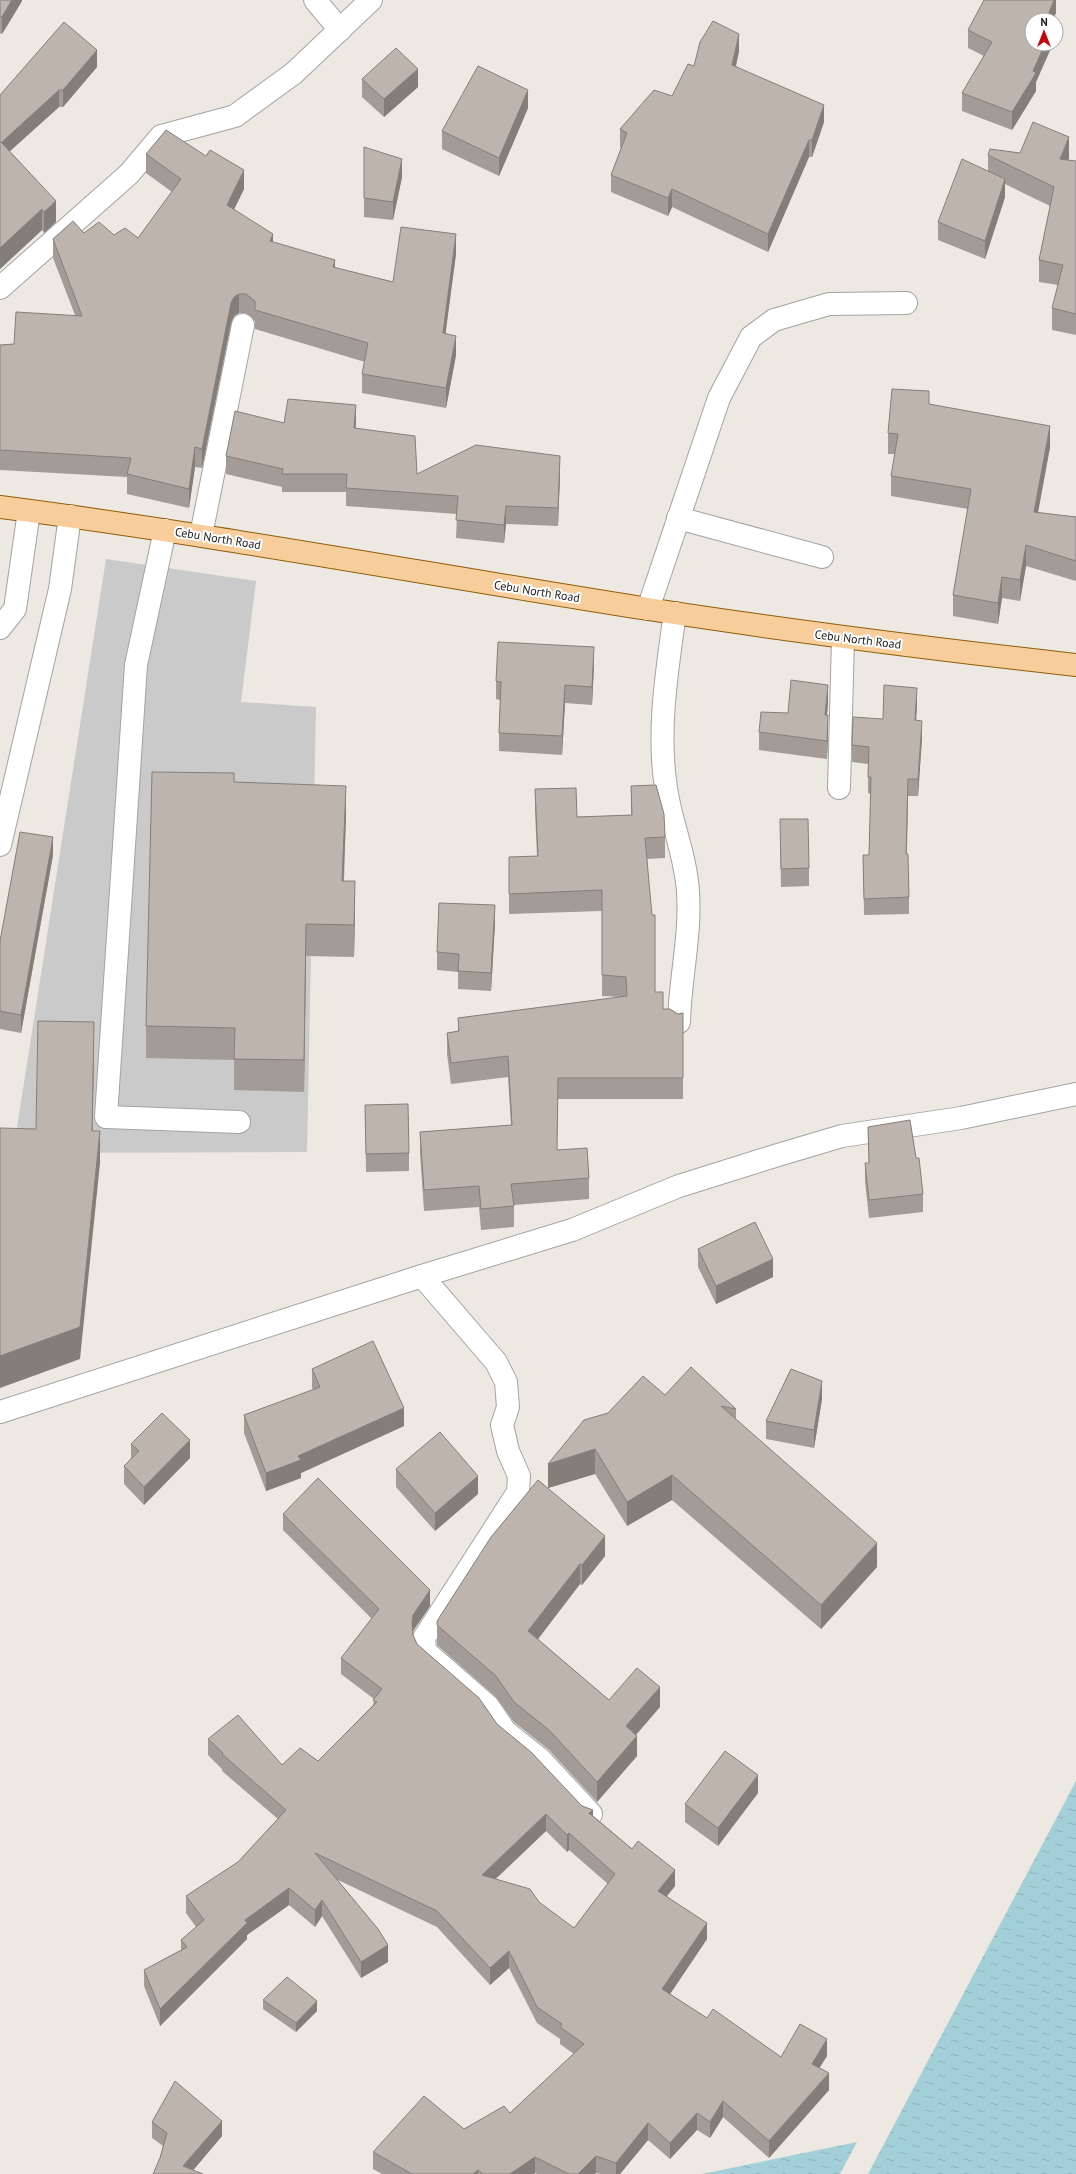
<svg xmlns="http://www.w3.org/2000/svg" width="1076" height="2174" font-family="'PT Sans',sans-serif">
<defs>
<pattern id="water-ripples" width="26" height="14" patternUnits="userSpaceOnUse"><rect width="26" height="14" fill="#a3cfd9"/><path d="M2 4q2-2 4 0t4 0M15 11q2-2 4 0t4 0" fill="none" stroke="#8cb1ba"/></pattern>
</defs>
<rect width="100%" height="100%" fill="#ede9e2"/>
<polygon fill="#cacaca" points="106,559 256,581 241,702 316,707 307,1152 13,1153"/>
<g fill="url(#water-ripples)">
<polygon points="1076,1781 1076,2174 868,2174"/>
<polygon points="857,2142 840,2174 702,2174"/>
</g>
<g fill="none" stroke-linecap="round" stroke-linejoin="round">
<g stroke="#a3a3a3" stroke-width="24">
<g id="minor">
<polyline points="315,0 340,30"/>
<polyline points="0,288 129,174 161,136 235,116 294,73 371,0"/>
<polyline points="678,518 822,557"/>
<polyline points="165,530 136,665 106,1117 239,1122"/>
<polyline points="201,535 243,325"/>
<polyline points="648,609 719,398 751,337 774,320 829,304 906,303"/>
<path d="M675,613c-8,58 -18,117 -9,175 5,35 20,68 22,104 3,44 -8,86 -9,130"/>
<polyline points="0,628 15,609 29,511"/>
<polyline points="839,788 843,638"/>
<polyline points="0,845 60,589 70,516"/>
<polyline points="422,1276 496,1362 506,1382 508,1407 502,1425 508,1451 519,1476 518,1492 424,1638 425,1651 488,1706 505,1731 540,1759 591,1814"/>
<polyline points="0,1412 422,1276 572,1230 679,1186 778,1155 842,1136 961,1118 1076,1094"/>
</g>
</g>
<g stroke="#8e5d05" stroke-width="24">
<path id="major" d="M0,507c217,28 432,68 648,102 142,22 285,40 428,56"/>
</g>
<use href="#minor" stroke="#fff" stroke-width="22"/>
<use href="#major" stroke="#f8cd9c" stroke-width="22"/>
</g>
<g fill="#a39b96" fill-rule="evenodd">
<polygon points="0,0 22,0 22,1 2,34 0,33"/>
<polygon points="1056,0 1056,13 1032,20 1051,44 1051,48 1036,82 1036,91 1012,130 962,111 962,93 984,56 968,48 968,30"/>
<polygon points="739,51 736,66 824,122 812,157 809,157 768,252 672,207 668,216 611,192 611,175 621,148 620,147 620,129 672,96 694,66"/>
<polygon points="97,67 63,107 59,107 9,152 56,222 44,233 42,230 0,269 0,95"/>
<polygon points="362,79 418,87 384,117 362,97"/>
<polygon points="528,108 499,176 442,149 442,131"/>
<polygon points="364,147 402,177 393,220 364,217"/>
<polygon points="1020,153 1069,158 1068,160 1076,161 1076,335 1052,330 1052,308 1058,285 1039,282 1039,260 1050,206 1005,184 1005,197 985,259 938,240 938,222 988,171 988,155"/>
<polygon points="146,154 244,189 234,209 273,242 335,268 393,282 456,254 445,334 456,355 446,408 362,393 362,374 365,362 255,329 255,321 246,313 239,313 234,316 231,323 202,468 195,467 189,508 127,494 127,477 0,470 0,345 14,344 75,315 53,258 53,239 84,233 114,235 138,238 172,192 146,173"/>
<polygon points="929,404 1050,447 1038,513 1076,517 1076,581 1026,566 1020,601 1002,598 998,624 953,616 953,595 968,509 891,496 891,476 895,454 888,454 888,433"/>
<polygon points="284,423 356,423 355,428 417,474 560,474 558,526 506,524 504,543 456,538 457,514 346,506 346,492 282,492 282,487 226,474 226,456"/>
<polygon points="594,665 592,705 565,703 562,755 499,751 499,733 500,700 496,699 496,681"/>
<polygon points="828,703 827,715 828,733 827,759 759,750 759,732 788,713"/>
<polygon points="917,705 916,720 922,738 918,796 908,796 907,854 909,897 909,914 864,915 863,855 869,855 871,794 868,793 868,764 852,762 852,745 883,719"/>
<polygon points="234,782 346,817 344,881 355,913 354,957 306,956 304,1092 234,1090 234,1060 146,1058 146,1026"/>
<polygon points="631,786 665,837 665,858 647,859 655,992 663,1009 678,1014 683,1013 683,1099 558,1099 557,1150 589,1178 589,1199 514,1205 514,1227 481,1230 479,1207 424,1211 420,1153 420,1132 511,1125 508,1077 451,1084 447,1054 447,1033 458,1031 458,1018 620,997 602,996 602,911 509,914 509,857 537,856 535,810 535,789 577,817 631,815"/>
<polygon points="780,837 809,868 809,886 781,887"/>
<polygon points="53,855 21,1033 0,1029 0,941"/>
<polygon points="495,923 491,991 458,989 458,972 437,970 437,952"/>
<polygon points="365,1105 409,1153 409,1171 366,1172"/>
<polygon points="868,1127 916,1158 923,1194 923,1212 869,1218 865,1181 865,1163 869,1163"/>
<polygon points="698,1249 773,1277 716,1304 698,1267"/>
<polygon points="312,1369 404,1426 301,1473 301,1478 266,1491 244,1433 244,1415 313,1390 312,1387"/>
<polygon points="665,1395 736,1409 736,1420 877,1567 821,1629 672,1500 627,1526 595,1474 548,1488 605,1556 582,1585 580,1584 538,1639 609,1700 660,1707 636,1735 637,1756 597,1802 549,1750 514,1722 496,1697 437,1645 437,1621 548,1488 608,1413"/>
<polygon points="822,1399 814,1448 766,1439 766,1421"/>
<polygon points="131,1444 190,1458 144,1505 124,1484 124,1466 131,1458"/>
<polygon points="396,1469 478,1494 435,1531 396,1487"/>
<path d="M283,1514l147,92 -17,25v4l4,9 80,80 85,82 93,80 -8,10 40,43 -37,55 37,24 74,39 46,-1 -8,12 10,22 -60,68 -46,-41 -13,21 -13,-8 -27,29 -22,-19 -28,34h-20l-4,-1 -1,1h-58l-2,-1 -1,1h-152l-9,-5v-17l91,-23 46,-16 64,-59 -14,-10v-5l-23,-16 -28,-55 -19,17 -53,-58 -99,-47 50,82 -27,16 -39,-62 -7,11 -26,-22 -42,30v4l-87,87 -16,-40v-16l37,-20v-10l15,-13 -10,-14v-17l52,-34 40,-43 -56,-48v-2l-14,-14v-16l74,26 36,-4 55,-56 1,-6 -33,-25v-16l31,-39 -89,-89zM546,1831l21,21 2,-2 39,34 -34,44 -78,-49z"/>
<polygon points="758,1793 718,1846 685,1822 685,1804"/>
<polygon points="263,2000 317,2011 296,2032 263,2009"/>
<polygon points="152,2122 222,2136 193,2170 160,2158 163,2146 152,2138"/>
</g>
<g fill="#847e7a">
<polygon points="12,0 22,0 22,1 2,34 2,17"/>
<polygon points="1054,0 1056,0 1056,13 1053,20 1046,20"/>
<polygon points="739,34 739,51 732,83 732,65"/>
<polygon points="1045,44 1051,44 1051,48 1036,82 1036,91 1012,130 1012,112 1033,71"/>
<polygon points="97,50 97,67 63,107 63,90"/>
<polygon points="418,69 418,87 384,117 384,99"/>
<polygon points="59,90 59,107 0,160 0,144"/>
<polygon points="528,90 528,108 499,176 499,158"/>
<polygon points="824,105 824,122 812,157 812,140"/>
<polygon points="1069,137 1069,158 1060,180 1060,159"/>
<polygon points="809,140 809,157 768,252 768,234"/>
<polygon points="402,159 402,177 393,220 393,202"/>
<polygon points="244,170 244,189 227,224 227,205"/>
<polygon points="1005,179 1005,197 985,259 985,241"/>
<polygon points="672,189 672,207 668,216 668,198"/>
<polygon points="56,201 56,222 44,233 44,212"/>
<polygon points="42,209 42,230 0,269 0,248"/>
<polygon points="273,234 273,253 270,241"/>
<polygon points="456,234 456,254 443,353 443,333"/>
<polygon points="335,260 335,279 333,267"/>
<polygon points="239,294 239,313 234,316 231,323 202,468 202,449 231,303 234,297"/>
<polygon points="456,336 456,355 446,408 446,388"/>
<polygon points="356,405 356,423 354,446 354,428"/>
<polygon points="1050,426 1050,447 1034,533 1034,512"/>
<polygon points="195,447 195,467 189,508 189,489"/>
<polygon points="560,456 560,474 558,526 558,508"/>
<polygon points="506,506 506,524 504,543 504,525"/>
<polygon points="1026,545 1026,566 1020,601 1020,580"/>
<polygon points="1002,577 1002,598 998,624 998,603"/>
<polygon points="594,647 594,665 592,705 592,687"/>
<polygon points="565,685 565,703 562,755 562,736"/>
<polygon points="828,685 828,703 825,733 825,715"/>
<polygon points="917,688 917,705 915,737 915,720"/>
<polygon points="828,715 828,733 827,759 827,741"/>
<polygon points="922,721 922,738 918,796 918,779"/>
<polygon points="908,779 908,796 906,870 906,854"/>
<polygon points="346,786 346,817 342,913 342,881"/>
<polygon points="53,837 53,855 21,1033 21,1015"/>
<polygon points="355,881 355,913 354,957 354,925"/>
<polygon points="495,905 495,923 491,991 491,973"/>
<polygon points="306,924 306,956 304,1092 304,1060"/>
<polygon points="94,1022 94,1055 92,1163 92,1131"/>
<polygon points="100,1131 100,1163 80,1359 0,1388 0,1356"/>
<polygon points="773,1259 773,1277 716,1304 716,1286"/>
<polygon points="822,1381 822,1399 814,1448 814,1430"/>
<polygon points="404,1408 404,1426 301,1473 301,1478 266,1491 266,1473 298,1456"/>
<polygon points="190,1440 190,1458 144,1505 144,1487"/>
<polygon points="595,1449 595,1474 548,1488 548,1464"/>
<polygon points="672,1475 672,1500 627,1526 627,1502"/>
<polygon points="478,1476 478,1494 435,1531 435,1513"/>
<polygon points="605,1536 605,1556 582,1585 582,1565"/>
<polygon points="877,1543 877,1567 821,1629 821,1605"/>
<polygon points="580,1564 580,1584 528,1652 528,1631"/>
<polygon points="430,1590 430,1606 413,1631 412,1638 412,1622 413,1615"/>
<polygon points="660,1687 660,1707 626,1746 626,1726"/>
<polygon points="637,1736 637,1756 597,1802 597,1782"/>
<polygon points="758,1775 758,1793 718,1846 718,1828"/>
<polygon points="593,1810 593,1826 589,1813"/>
<polygon points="546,1814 546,1831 482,1891 482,1875"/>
<polygon points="569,1833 569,1850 567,1852 567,1835"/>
<polygon points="675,1870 675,1886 658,1907 658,1891"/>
<polygon points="289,1888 289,1905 247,1935 247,1939 160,2026 160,2009 245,1920"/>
<polygon points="322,1900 322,1916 315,1927 315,1910"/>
<polygon points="707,1923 707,1939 662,2006 662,1989"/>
<polygon points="388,1945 388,1962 361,1978 361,1962"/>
<polygon points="509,1951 509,1968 490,1985 490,1968"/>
<polygon points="317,2001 317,2011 296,2032 296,2023"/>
<polygon points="827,2039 827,2056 812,2080 812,2064"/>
<polygon points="829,2073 829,2090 769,2158 769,2141"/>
<polygon points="723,2101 723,2117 710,2138 710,2122"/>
<polygon points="697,2113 697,2130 670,2159 670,2143"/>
<polygon points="222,2121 222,2136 190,2174 183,2166"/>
<polygon points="648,2123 648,2140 620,2174 616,2174 616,2163"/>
<polygon points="596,2156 596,2173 595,2174 578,2174"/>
<polygon points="535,2157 535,2173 534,2174 510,2174"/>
<polygon points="478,2170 478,2174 473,2174"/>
</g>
<g fill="#bdb4ae" stroke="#847e7a" fill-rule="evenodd">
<polygon points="0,0 12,0 2,17 0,16"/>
<polygon points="984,0 1054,0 1046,20 1032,20 1032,44 1045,44 1033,71 1036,73 1012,112 962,93 992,42 968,30"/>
<polygon points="713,21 739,34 732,65 824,105 812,140 809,140 768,234 672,189 668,198 611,175 627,133 620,129 654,90 672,96 688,64 694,66 700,42"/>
<polygon points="64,22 97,50 63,90 59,90 1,143 1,142 0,143 0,95"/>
<polygon points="396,48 418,69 384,99 362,79"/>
<polygon points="478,66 528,90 499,158 442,131"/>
<polygon points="1033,122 1069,137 1060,159 1076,161 1076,314 1052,308 1063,265 1039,260 1054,187 988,155 990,149 1020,153"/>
<polygon points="166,130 206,156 210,150 244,170 227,205 273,234 270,241 335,260 333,267 393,282 401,227 456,234 443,333 456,336 446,388 362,374 368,343 255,310 255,301 246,294 239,294 234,297 231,303 202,449 195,447 189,489 127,474 131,458 0,450 0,345 14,344 16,312 82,316 53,239 73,221 84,233 99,222 114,235 125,228 138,238 181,179 146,154"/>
<polygon points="1,142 56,201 44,212 42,209 0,248 0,143"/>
<polygon points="364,147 402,159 393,202 364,198"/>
<polygon points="962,159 1005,179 985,241 938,222"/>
<polygon points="892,389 929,391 929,404 1050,426 1034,512 1076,517 1076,561 1026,545 1020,580 1002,577 998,603 953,595 971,489 891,476 898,434 888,433"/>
<polygon points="288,399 356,405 354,428 415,436 417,474 476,445 560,456 558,508 506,506 504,525 456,520 458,496 346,488 347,474 282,474 283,469 226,456 235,411 284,423"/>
<polygon points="498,642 594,647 592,687 565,685 562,736 499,733 501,682 496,681"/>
<polygon points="791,680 828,685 825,715 828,715 827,741 759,732 761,712 788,713"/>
<polygon points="884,685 917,688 915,720 922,721 918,779 908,779 906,854 908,854 909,897 864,899 863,855 869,855 871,777 868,777 869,747 852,745 853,717 883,719"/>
<polygon points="152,772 234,773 234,782 346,786 342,881 355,881 354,925 306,924 304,1060 234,1059 235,1028 146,1026"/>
<polygon points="656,785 664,814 665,837 645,838 652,915 655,915 655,992 663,992 663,1009 670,1009 678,1014 683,1013 683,1078 558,1078 557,1150 587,1148 589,1178 511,1184 514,1206 481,1209 479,1186 424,1190 420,1132 512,1125 508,1056 451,1063 447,1033 459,1031 458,1018 627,996 626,977 602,975 602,890 509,894 509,857 538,856 535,789 576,788 577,817 632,815 631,786"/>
<polygon points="780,819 808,819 809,868 781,869"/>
<polygon points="20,832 53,837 21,1015 0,1011 0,941"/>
<polygon points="439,903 495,905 491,973 458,971 459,954 437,952"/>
<polygon points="38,1021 94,1022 92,1131 100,1131 80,1327 0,1356 0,1128 36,1129"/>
<polygon points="408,1104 409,1153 366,1154 365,1105"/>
<polygon points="910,1120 916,1158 919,1158 923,1194 869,1200 865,1163 869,1163 868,1127"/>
<polygon points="755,1222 773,1259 716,1286 698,1249"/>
<polygon points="373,1341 404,1408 298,1456 301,1460 266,1473 244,1415 320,1387 312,1369"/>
<polygon points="691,1367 736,1409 721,1406 877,1543 821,1605 672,1475 627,1502 595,1449 548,1464 584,1420 608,1413 643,1376 665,1395"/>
<polygon points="791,1369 822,1381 814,1430 766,1421"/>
<polygon points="162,1413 190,1440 144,1487 124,1466 139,1451 131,1444"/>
<polygon points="440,1432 478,1476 435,1513 396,1469"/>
<path d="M318,1478l112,112 -17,25 -1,7 1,13 4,9 62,54 18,26 34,28 51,54 11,4 -4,3 43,36 6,-8 37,29 -17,21 49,32 -45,66 45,29 6,-9 68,48 19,-33 27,15 -15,25 17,9 -60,68 -46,-40 -13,21 -13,-9 -27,30 -22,-20 -32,40 -20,-7 -18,18h-9l-34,-17 -25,17h-27l-5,-4 -5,4h-61l-39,-22 51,-56 40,33 40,-23 6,7 74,-69 -24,-17 2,-3 -25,-17 -28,-56 -19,17 -53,-57 -122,-58 63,76 10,16 -27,17 -39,-62 -7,10 -26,-22 -44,32 2,3 -87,86 -16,-39 43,-23 -6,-7 23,-20 -18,-24 52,-34 48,-52 -64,-56 1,-1 -15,-14 30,-24 44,50 18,-17 18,13 59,-59 -4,-2 9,-11 -41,-31 38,-49 -96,-95zM546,1814l21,21 2,-2 46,41 -41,54 -35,-26 -9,-13 -48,-14z"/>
<polygon points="538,1480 605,1536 582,1565 580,1564 528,1631 609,1700 637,1668 660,1687 626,1726 637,1736 597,1782 549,1730 514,1702 496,1676 437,1625 437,1621 491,1537"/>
<polygon points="725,1751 758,1775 718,1828 685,1804"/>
<polygon points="287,1977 317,2001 296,2023 263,2000"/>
<polygon points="175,2081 222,2121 183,2166 203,2174 153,2174 160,2158 167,2133 152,2122"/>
</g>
<g text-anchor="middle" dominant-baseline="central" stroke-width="4" stroke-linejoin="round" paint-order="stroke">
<g font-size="12" fill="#1c1c1c" stroke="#fff">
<text transform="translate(218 538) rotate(9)">Cebu North Road</text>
<text transform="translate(537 591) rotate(9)">Cebu North Road</text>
<text transform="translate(858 639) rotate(7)">Cebu North Road</text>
</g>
</g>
<g transform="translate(1044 32)"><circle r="19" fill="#ffffff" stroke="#a4a4a4"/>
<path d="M0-3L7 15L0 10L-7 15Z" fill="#c0070d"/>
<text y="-6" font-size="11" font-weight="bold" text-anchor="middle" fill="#1c1c1c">N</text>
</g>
</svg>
